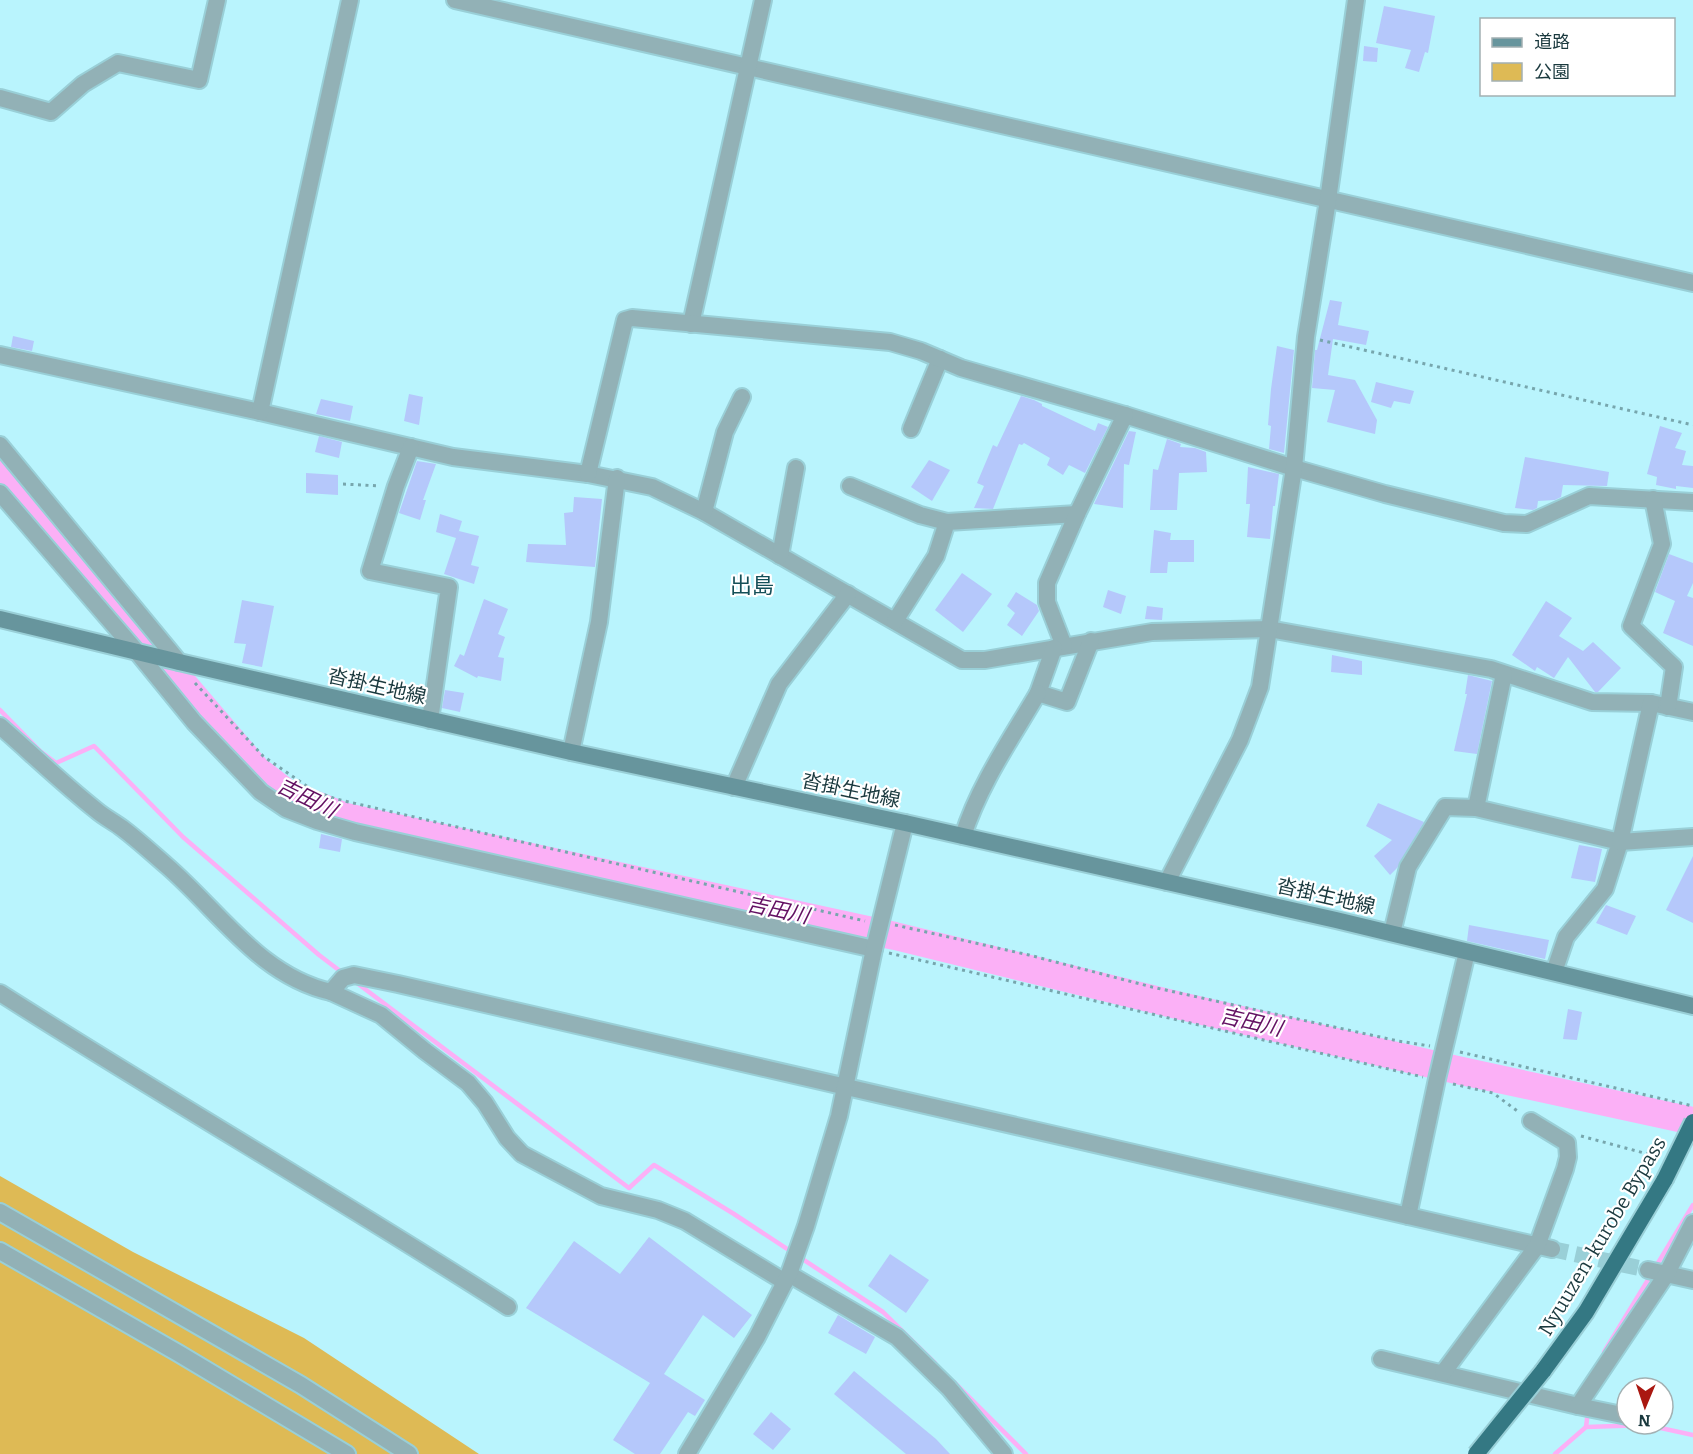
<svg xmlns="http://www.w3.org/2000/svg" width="1693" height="1454" font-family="Bitter,'Noto Sans JP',serif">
<rect width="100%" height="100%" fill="#b9f4fd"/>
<polygon fill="#deba55" points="0,1176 133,1252 304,1338 479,1454 0,1454"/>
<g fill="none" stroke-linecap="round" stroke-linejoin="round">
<g stroke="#fbb0f6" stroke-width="4.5">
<polyline points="0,710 40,751 56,763 94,746 183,837 319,955 344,974"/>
<polyline points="353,980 629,1188 654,1165 734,1214 883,1312 935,1363"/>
<polyline points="1655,1268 1693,1205"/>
<polyline points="1604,1352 1651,1275"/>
<polyline points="954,1382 1026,1454"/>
<polyline points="1586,1427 1588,1411"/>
<polyline points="1555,1454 1586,1427 1647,1425 1693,1435"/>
</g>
<polyline stroke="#fbb0f6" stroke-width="28" points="0,469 257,770 288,794 346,817 895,936 1185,1007 1457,1070 1693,1121"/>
</g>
<g fill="#b5c8fb">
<polygon points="1384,6 1435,16 1428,53 1425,52 1419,72 1405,68 1411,50 1376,43"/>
<polygon points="1364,46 1378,48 1377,62 1363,61"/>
<polygon points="1330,300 1342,302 1338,325 1369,331 1366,345 1333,339 1328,375 1355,380 1377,420 1375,434 1327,422 1335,390 1312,388 1315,350 1317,350"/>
<polygon points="13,336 34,341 32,351 11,347"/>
<polygon points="1277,346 1294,350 1284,453 1269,449 1271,426 1268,425 1271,389"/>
<polygon points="1376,382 1414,391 1410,404 1394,401 1391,408 1371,402"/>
<polygon points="409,394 423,397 419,425 404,421"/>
<polygon points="1021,396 1034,400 1042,404 1042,406 1095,431 1098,423 1108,427 1085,473 1069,465 1063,475 1047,465 1050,458 1024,443 1022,445 1019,444 993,509 974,508 984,486 977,483 993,445 997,447"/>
<polygon points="321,399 353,406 350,421 316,414"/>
<polygon points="1660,426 1682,433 1675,448 1686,451 1682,465 1693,466 1693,488 1676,486 1676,489 1656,485 1657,477 1647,474"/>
<polygon points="1129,431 1136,432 1129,465 1124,464 1123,508 1094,504"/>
<polygon points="319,436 342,442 339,458 315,452"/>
<polygon points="1167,439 1181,444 1180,447 1195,448 1206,452 1207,472 1179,473 1177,510 1150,510 1153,469 1158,470"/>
<polygon points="1525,457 1609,472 1607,486 1563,485 1561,497 1555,500 1538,501 1537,508 1533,510 1515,508"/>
<polygon points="929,460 950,470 932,501 911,487"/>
<polygon points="417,461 436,464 423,500 426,500 420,520 399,513"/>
<polygon points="1248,467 1279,474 1275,506 1273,506 1270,539 1247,537 1250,504 1246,504"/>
<polygon points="306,473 338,475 338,495 306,493"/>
<polygon points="574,497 602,499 595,567 526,562 528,544 566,545 564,513 573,512"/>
<polygon points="440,514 462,521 458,534 459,531 479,536 471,565 479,567 474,584 444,574 456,538 436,532"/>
<polygon points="1154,530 1171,533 1170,540 1194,540 1194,562 1168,562 1167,573 1150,573"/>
<polygon points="1669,554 1693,563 1693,583 1687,596 1693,598 1693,646 1663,633 1675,601 1655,592"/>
<polygon points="962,573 992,594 963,632 935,610"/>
<polygon points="1108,590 1126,596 1121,614 1103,607"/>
<polygon points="1016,592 1037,605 1039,611 1022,636 1007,625 1015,613 1007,606"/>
<polygon points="484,599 508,609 498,634 505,637 498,657 504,658 501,681 478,676 477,678 454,666 460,654 464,656"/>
<polygon points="242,600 274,606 262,667 242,663 246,644 234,643"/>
<polygon points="1546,601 1572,618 1559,636 1583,651 1593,642 1621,668 1598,692 1595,692 1568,657 1554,678 1537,667 1535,671 1512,655"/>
<polygon points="1147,606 1163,608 1162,620 1145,619"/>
<polygon points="1332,655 1362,661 1362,675 1331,672"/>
<polygon points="1468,675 1492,681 1477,754 1454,751 1467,694 1465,694"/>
<polygon points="445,690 464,693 460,712 442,708"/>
<polygon points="1378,803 1424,822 1397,868 1390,875 1374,856 1392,840 1366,826"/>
<polygon points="321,834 342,839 340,852 319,848"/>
<polygon points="1579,845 1602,849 1595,882 1571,878"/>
<polygon points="1693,856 1693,923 1666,910"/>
<polygon points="1606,905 1636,916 1627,935 1596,923"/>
<polygon points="1469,925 1549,940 1545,959 1467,941"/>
<polygon points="1568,1009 1582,1012 1577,1040 1563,1039"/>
<polygon points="649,1237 752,1315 734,1338 703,1315 664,1374 705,1400 695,1416 688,1412 660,1454 635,1454 613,1440 650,1383 526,1308 574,1241 620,1274"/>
<polygon points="890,1254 929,1280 906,1313 868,1286"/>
<polygon points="838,1315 875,1337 866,1354 828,1333"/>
<polygon points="854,1371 936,1439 950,1454 906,1454 834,1394"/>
<polygon points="771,1412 791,1429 773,1450 753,1434"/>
</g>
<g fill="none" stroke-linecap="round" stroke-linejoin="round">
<polyline stroke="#99cfd7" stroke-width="16" stroke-dasharray="16 8" stroke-linecap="butt" points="1552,1249 1648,1270"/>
<g stroke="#99cfd7" stroke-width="20">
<g id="minor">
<polyline points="455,0 1693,283"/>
<polyline points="0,98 51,112 83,84 118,63 199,80 217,0"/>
<polyline points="691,324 763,0"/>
<polyline points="0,355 260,412 453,457 588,474 652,487 704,512 962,660 985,660 1152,632 1269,629 1491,669 1592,702 1651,703 1693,712"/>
<polyline points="260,412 350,0"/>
<polyline points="911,429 940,359"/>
<polyline points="0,445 179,662"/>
<polyline points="411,447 396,486 370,571 449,587 430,720"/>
<polyline points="588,474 625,320 632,318 890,342 921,351 961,368 1125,415 1294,468 1385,494 1504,523 1527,524 1589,496 1693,502"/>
<polyline points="850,486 920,515 947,522"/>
<polyline points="0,493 137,652 194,722 261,792 286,809 317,821 355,832 874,949"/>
<polyline points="1653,499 1662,544 1631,626 1674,667 1668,707"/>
<polyline points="704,512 725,432 742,397"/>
<polyline points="780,556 796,468"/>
<polyline points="895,621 936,556 947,522 1077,514"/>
<polyline points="1064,646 1047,602 1047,583 1077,514 1125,415"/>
<polyline points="1054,648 1038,693 1067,702 1091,641"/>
<polyline points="1504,674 1476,808 1620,842 1605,889 1566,937 1554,972"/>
<polyline points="1651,703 1620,842 1693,837"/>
<path d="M0,726c32,28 62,57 96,84 8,7 18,12 26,18 16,12 31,26 45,38 53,46 93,110 164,126"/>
<polyline points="571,752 599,622 617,478"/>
<polyline points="734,787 779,684 848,594"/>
<path d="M963,836c16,-51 48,-97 75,-143"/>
<polyline points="1167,882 1240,740 1260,687 1294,468 1306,337 1328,200 1356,0"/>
<polyline points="1392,933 1408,867 1445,807 1476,808"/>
<path d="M0,993c168,107 340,206 508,314"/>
<polyline points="1408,1216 1437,1079 1467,952"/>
<polyline points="0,1251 178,1353 347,1454"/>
<polyline points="1648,1270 1693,1280"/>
<polyline points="789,1274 897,1337 949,1388 1004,1454"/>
<polyline points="785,1282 685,1221 658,1210 601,1196 522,1154 507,1138 485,1103 468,1083 425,1051 381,1015 331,992 343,978 354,975 398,984 1552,1249"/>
<polyline points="1381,1359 1578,1406"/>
<polyline points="1443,1373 1537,1246 1565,1169 1568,1157 1567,1143 1531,1121"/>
<polyline points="1627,1416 1578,1406 1666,1275 1693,1223"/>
<polyline points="687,1454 757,1337 789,1274 806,1226 839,1116 874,949 905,823"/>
</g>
</g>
<g stroke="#99cfd7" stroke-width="20">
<polyline id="tertiary" points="0,1212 301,1385 409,1454"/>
</g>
<g stroke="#99cfd7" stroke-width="20">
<polyline id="secondary" points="0,619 179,662 571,752 905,823 1336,920 1693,1006"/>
</g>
<g stroke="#99cfd7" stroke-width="20">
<polyline id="trunk" points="1543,1371 1586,1312 1665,1179"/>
</g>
<g stroke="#77a6ad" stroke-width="3" stroke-dasharray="3 4.5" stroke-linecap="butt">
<polyline points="1320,340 1693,425"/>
<polyline points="343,484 380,486"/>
<polyline points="195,683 263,756 314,791 336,799 865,921"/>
<polyline points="895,925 1029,955 1152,987 1398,1041 1430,1046"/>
<polyline points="889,953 1423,1077"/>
<polyline points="1460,1052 1693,1106"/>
<polyline points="1453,1084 1493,1093 1520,1113"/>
<polyline points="1581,1136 1659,1157"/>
</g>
<use href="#minor" stroke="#92b1b6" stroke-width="16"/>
<use href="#tertiary" stroke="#92b1b6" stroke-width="16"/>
<use href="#secondary" stroke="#67959d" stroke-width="16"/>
<use href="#trunk" stroke="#347883" stroke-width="16"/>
<g stroke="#99cfd7" stroke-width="20" stroke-linecap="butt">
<g id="trunk-bridge">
<polyline points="1665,1179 1693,1122"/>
<polyline points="1476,1454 1543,1371"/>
</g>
</g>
<use href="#trunk-bridge" stroke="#347883" stroke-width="16"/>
</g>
<g text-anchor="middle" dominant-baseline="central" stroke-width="4.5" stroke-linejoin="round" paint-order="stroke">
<g font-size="20" fill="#1a393e" stroke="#fff">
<text transform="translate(377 686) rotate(13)">沓掛生地線</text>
<text transform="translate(851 790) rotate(12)">沓掛生地線</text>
<text transform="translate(1326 896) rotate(13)">沓掛生地線</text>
<text transform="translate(1602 1236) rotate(-59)">Nyuuzen-kurobe Bypass</text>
</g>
<g font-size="21" font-style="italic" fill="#631062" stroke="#fff">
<text transform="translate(307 798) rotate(26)">吉田川</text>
<text transform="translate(778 910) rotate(12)">吉田川</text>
<text transform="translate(1251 1022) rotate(13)">吉田川</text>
</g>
<g font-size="22" fill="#144f58" stroke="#fff">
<text x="752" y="585">出島</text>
</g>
</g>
<rect x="1480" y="18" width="195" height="78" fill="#ffffff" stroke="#a3b0b2" stroke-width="1.5"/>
<rect x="1492" y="38" width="30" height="9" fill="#67959d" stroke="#a3b0b2" stroke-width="1.5"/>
<text x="1534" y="48" font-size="18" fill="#1a393e">道路</text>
<rect x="1492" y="63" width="30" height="18" fill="#deba55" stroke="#a3b0b2" stroke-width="1.5"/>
<text x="1534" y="78" font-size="18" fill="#1a393e">公園</text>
<g transform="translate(1645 1406) rotate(182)"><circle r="28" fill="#ffffff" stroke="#a3b0b2" stroke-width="1.5"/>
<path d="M0-4.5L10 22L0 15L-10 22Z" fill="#aa1811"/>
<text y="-9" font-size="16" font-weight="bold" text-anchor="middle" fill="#1a393e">N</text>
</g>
</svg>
